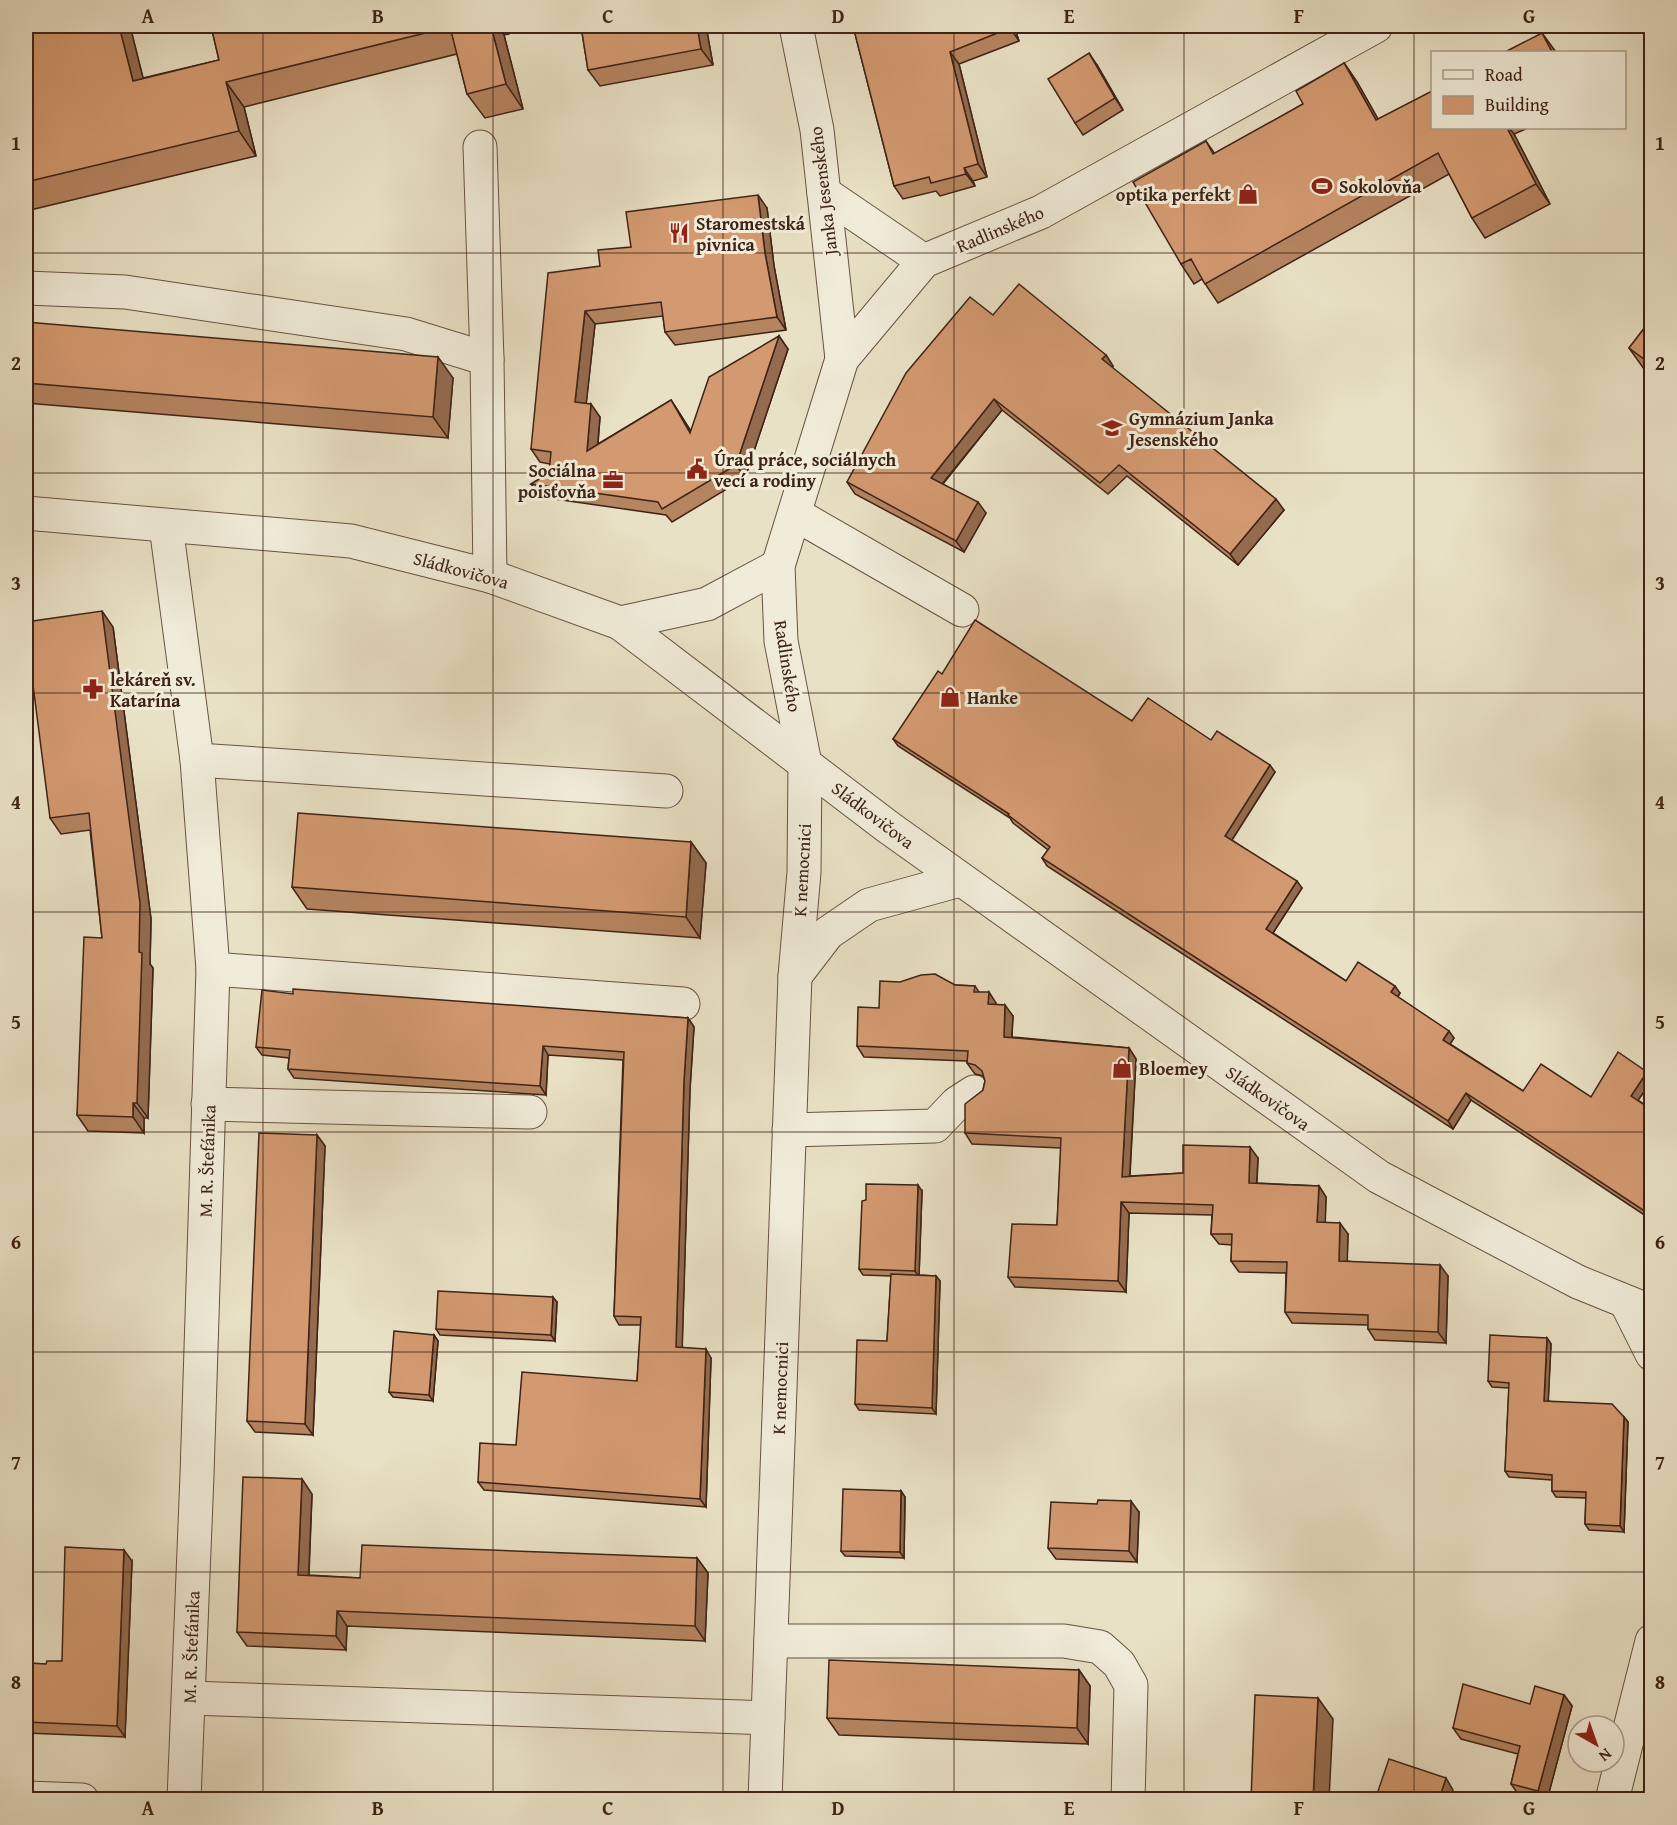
<svg xmlns="http://www.w3.org/2000/svg" width="1677" height="1825" font-family="'Gentium Book Plus',serif">
<rect width="100%" height="100%" fill="#e9e1c5"/>
<filter id="stains"><feTurbulence type="fractalNoise" baseFrequency=".00333" numOctaves="4"/><feColorMatrix values="0 0 0 0 .2 0 0 0 0 .09 0 0 0 0 .02 0 0 0 .5 -.17"/></filter>
<radialGradient id="worn" r=".72"><stop offset=".6" stop-color="#630" stop-opacity="0"/><stop offset="1" stop-color="#630" stop-opacity=".3"/></radialGradient>
<g fill="none" stroke-linecap="round" stroke-linejoin="round">
<g stroke="#695242" stroke-width="35">
<g id="minor">
<polyline points="796,26 817,130 842,359"/>
<polyline points="480,147 487,359 490,576"/>
<polyline points="824,193 924,261"/>
<polyline points="26,288 125,292 406,334 487,359"/>
<polyline points="26,513 351,541 490,576 620,623 888,827 1379,1177 1578,1282 1652,1312"/>
<polyline points="795,514 962,610"/>
<polyline points="166,526 197,760 213,969 197,1475 184,1800"/>
<polyline points="620,623 707,604 778,566"/>
<polyline points="197,760 666,791"/>
<polyline points="213,969 683,1004"/>
<polyline points="795,976 828,933 869,905 960,880"/>
<polyline points="208,1104 530,1112"/>
<polyline points="789,1130 935,1126 957,1103 974,1092"/>
<polyline points="1626,1302 1652,1354"/>
<polyline points="771,1641 1064,1641 1100,1647 1119,1664 1131,1685 1128,1800"/>
<polyline points="189,1698 768,1718"/>
<polyline points="26,1798 82,1800"/>
<polyline points="765,1800 795,976 804,872 805,764 781,641 778,566 842,359 924,261 1041,212 1376,26"/>
<polyline points="1612,1800 1652,1641"/>
</g>
</g>
<use href="#minor" stroke="#f1ecd9" stroke-width="33"/>
</g>
<g fill="#b58460" stroke="#3e2316" stroke-width="1.5">
<polygon points="26,26 130,26 143,78 219,60 211,26 507,26 509,34 504,35 523,109 485,118 467,94 457,54 244,107 256,156 26,211"/>
<polygon points="581,26 706,26 713,65 600,86 588,70"/>
<polygon points="853,26 1014,26 1019,41 959,64 987,177 973,181 975,186 940,196 936,191 903,199 894,186"/>
<polygon points="1344,63 1357,82 1378,119 1432,128 1528,128 1514,134 1550,204 1485,238 1472,218 1449,174 1218,303 1202,279 1194,284 1181,264 1206,141 1215,154 1303,104"/>
<polygon points="1097,65 1123,110 1083,135 1075,123"/>
<polygon points="767,208 774,266 786,330 675,345 665,332 663,316 595,324 586,404 600,417 598,444 671,400 691,431 779,336 788,349 745,478 672,522 666,515 541,497 531,484 549,473 550,464 540,462 531,449 600,266 631,247"/>
<polygon points="993,315 1106,355 1113,366 1112,368 1284,510 1238,565 1127,476 1108,494 1002,410 943,484 986,513 964,552 855,494 847,482"/>
<polygon points="1652,318 1652,375 1644,369 1629,348"/>
<polygon points="26,322 453,378 448,438 26,403"/>
<polygon points="113,627 151,919 150,964 153,968 148,1118 144,1118 144,1133 88,1131 77,1115 102,938 90,830 61,834 50,818"/>
<polygon points="942,674 1211,740 1275,772 1232,840 1302,888 1273,933 1346,981 1400,993 1398,997 1454,1038 1450,1044 1523,1091 1591,1097 1652,1078 1652,1081 1638,1100 1652,1110 1652,1220 1471,1100 1453,1129 1047,866 1042,858 1048,850 1013,823 1010,818 898,746 893,739"/>
<polygon points="691,842 706,863 700,938 307,909 292,887"/>
<polygon points="955,985 975,986 979,992 1013,1016 1012,1037 1129,1048 1136,1059 1130,1176 1183,1173 1258,1158 1257,1183 1319,1186 1326,1197 1325,1222 1348,1234 1347,1261 1448,1276 1446,1343 1375,1340 1368,1329 1368,1325 1292,1323 1285,1312 1286,1273 1239,1272 1231,1261 1232,1245 1219,1244 1211,1234 1212,1215 1129,1213 1126,1292 1015,1287 1008,1277 1057,1225 1061,1148 972,1144 965,1133 983,1090 985,1081 983,1076 975,1074 967,1063 967,1061 864,1057 857,1046 879,1008"/>
<polygon points="293,994 688,1018 694,1027 690,1089 682,1347 711,1358 706,1507 484,1490 478,1482 516,1445 637,1381 641,1325 619,1325 614,1316 623,1060 548,1055 546,1095 294,1078 288,1069 289,1058 262,1055 256,1047"/>
<polygon points="317,1135 325,1146 313,1435 255,1432 247,1421"/>
<polygon points="922,1191 919,1275 936,1276 940,1281 936,1414 859,1410 855,1404 887,1341 891,1276 863,1275 859,1269"/>
<polygon points="557,1302 555,1341 440,1335 436,1329"/>
<polygon points="434,1335 438,1341 433,1401 393,1397 389,1392"/>
<polygon points="1547,1338 1551,1344 1548,1401 1624,1417 1628,1422 1624,1532 1589,1530 1585,1524 1586,1498 1556,1497 1552,1491 1552,1480 1509,1477 1505,1471 1509,1388 1492,1387 1488,1381"/>
<polygon points="901,1491 905,1497 904,1558 845,1556 841,1551"/>
<polygon points="312,1494 309,1575 360,1578 697,1558 708,1573 705,1641 347,1626 346,1650 247,1646 237,1632"/>
<polygon points="1139,1512 1137,1562 1056,1559 1048,1548"/>
<polygon points="132,1561 125,1737 26,1733 26,1663 46,1664 62,1661"/>
<polygon points="1079,1670 1090,1686 1088,1744 839,1735 827,1718"/>
<polygon points="1564,1695 1572,1706 1547,1800 1535,1800 1519,1795 1511,1784 1518,1754 1461,1739 1453,1728 1530,1704"/>
</g>
<g fill="#946b4e" stroke="#3e2316" stroke-width="1.5">
<polygon points="119,26 130,26 150,106 133,81"/>
<polygon points="491,26 498,26 504,35 523,109 506,84"/>
<polygon points="503,26 507,26 509,34"/>
<polygon points="697,26 706,26 713,65 701,49"/>
<polygon points="1009,26 1014,26 1019,41 1010,28"/>
<polygon points="1542,33 1556,52 1552,52"/>
<polygon points="950,52 959,64 987,177 978,164"/>
<polygon points="1089,53 1097,65 1123,110 1115,98"/>
<polygon points="1344,63 1357,82 1390,140 1376,120"/>
<polygon points="226,82 244,107 256,156 239,131"/>
<polygon points="1507,128 1509,128 1514,134 1550,204 1536,184"/>
<polygon points="964,168 973,181 975,186 966,174"/>
<polygon points="758,195 767,208 774,266 786,330 777,317 765,253"/>
<polygon points="585,311 595,324 585,415 575,402"/>
<polygon points="779,336 788,349 745,478 736,465"/>
<polygon points="1106,355 1113,366 1110,371 1102,359"/>
<polygon points="438,357 453,378 448,438 433,417"/>
<polygon points="994,399 1002,410 938,489 931,478"/>
<polygon points="671,400 680,414 699,446 690,433"/>
<polygon points="591,404 600,417 596,464 587,451"/>
<polygon points="1276,499 1284,510 1238,565 1230,554"/>
<polygon points="978,502 986,513 964,552 956,541"/>
<polygon points="102,611 113,627 151,919 150,964 153,968 148,1118 137,1103 139,952"/>
<polygon points="1270,765 1275,772 1230,843 1225,836"/>
<polygon points="691,842 706,863 700,938 686,917"/>
<polygon points="1297,881 1302,888 1271,936 1266,929"/>
<polygon points="1395,986 1400,993 1396,999 1391,992"/>
<polygon points="989,992 996,1003 996,1015 988,1004"/>
<polygon points="1005,1005 1013,1016 1011,1047 1004,1037"/>
<polygon points="688,1018 694,1027 690,1089 682,1355 676,1347 684,1081"/>
<polygon points="1449,1031 1454,1038 1448,1047 1443,1040"/>
<polygon points="543,1046 548,1055 546,1095 540,1086"/>
<polygon points="1129,1048 1136,1059 1129,1187 1122,1177"/>
<polygon points="1647,1072 1652,1078 1652,1081 1636,1103 1631,1096"/>
<polygon points="1466,1093 1471,1100 1453,1129 1448,1121"/>
<polygon points="133,1103 144,1118 144,1133 133,1117"/>
<polygon points="317,1135 325,1146 313,1435 305,1424"/>
<polygon points="1250,1147 1258,1158 1256,1193 1249,1183"/>
<polygon points="918,1185 922,1191 919,1277 915,1271"/>
<polygon points="1319,1186 1326,1197 1325,1233 1317,1222"/>
<polygon points="1121,1202 1129,1213 1126,1292 1118,1281"/>
<polygon points="1340,1223 1348,1234 1347,1271 1339,1261"/>
<polygon points="26,1253 27,1255 26,1270"/>
<polygon points="1440,1265 1448,1276 1446,1343 1438,1332"/>
<polygon points="936,1276 940,1281 936,1414 932,1408"/>
<polygon points="553,1297 557,1302 555,1341 551,1335"/>
<polygon points="434,1335 438,1341 433,1401 429,1395"/>
<polygon points="1547,1338 1551,1344 1548,1407 1544,1401"/>
<polygon points="706,1349 711,1358 706,1507 700,1499"/>
<polygon points="1624,1417 1628,1422 1624,1532 1620,1526"/>
<polygon points="302,1479 312,1494 308,1590 298,1575"/>
<polygon points="901,1491 905,1497 904,1558 900,1552"/>
<polygon points="1131,1501 1139,1512 1137,1562 1129,1551"/>
<polygon points="124,1550 132,1561 125,1737 117,1726"/>
<polygon points="697,1558 708,1573 705,1641 695,1626"/>
<polygon points="337,1611 347,1626 346,1650 336,1636"/>
<polygon points="1079,1670 1090,1686 1088,1744 1077,1728"/>
<polygon points="1564,1695 1572,1706 1547,1800 1544,1800 1538,1791"/>
<polygon points="1318,1698 1333,1719 1329,1800 1313,1800"/>
<polygon points="1446,1778 1453,1790 1450,1800 1440,1796"/>
</g>
<g fill="#d39970" stroke="#3e2316" stroke-width="1.5">
<polygon points="26,26 119,26 133,81 219,60 211,26 491,26 506,84 467,94 450,27 226,82 239,131 26,182"/>
<polygon points="581,26 697,26 701,49 588,70"/>
<polygon points="853,26 1009,26 1010,28 950,52 978,164 964,168 966,174 931,183 929,177 894,186"/>
<polygon points="1542,33 1552,52 1505,52"/>
<polygon points="1089,53 1115,98 1075,123 1048,79"/>
<polygon points="1344,63 1376,120 1432,91 1432,128 1507,128 1536,184 1472,218 1438,153 1205,284 1191,259 1181,264 1133,182 1206,141 1213,154 1303,104 1296,91"/>
<polygon points="758,195 765,253 777,317 665,332 661,302 585,311 575,402 591,404 587,451 671,400 690,433 709,377 779,336 736,465 662,509 658,502 531,484 549,473 551,452 531,449 548,273 600,266 598,250 631,247 626,212"/>
<polygon points="1019,284 1106,355 1102,359 1276,499 1230,554 1119,465 1100,483 994,399 931,478 978,502 956,541 847,482 906,373 970,297 993,315"/>
<polygon points="1652,318 1652,365 1629,348"/>
<polygon points="26,322 438,357 433,417 26,383"/>
<polygon points="102,611 140,903 139,952 142,953 137,1103 133,1103 133,1117 77,1115 84,937 102,938 89,813 50,818 26,630 26,622"/>
<polygon points="975,620 1132,721 1148,698 1211,740 1217,731 1270,765 1225,836 1297,881 1266,929 1346,981 1358,962 1395,986 1391,992 1449,1031 1443,1040 1523,1091 1541,1064 1591,1097 1618,1052 1647,1072 1631,1096 1652,1110 1652,1216 1466,1093 1448,1121 1042,858 1050,847 1008,815 1009,814 893,739 938,671 942,674"/>
<polygon points="298,813 691,842 686,917 292,887"/>
<polygon points="935,974 955,985 975,986 974,992 989,992 988,1004 1005,1005 1004,1037 1129,1048 1122,1177 1183,1173 1183,1145 1250,1147 1249,1183 1319,1186 1317,1222 1340,1223 1339,1261 1440,1265 1438,1332 1368,1329 1368,1315 1285,1312 1287,1262 1231,1261 1232,1234 1211,1234 1213,1205 1121,1202 1118,1281 1008,1277 1012,1224 1057,1225 1061,1138 965,1133 965,1104 983,1090 985,1081 982,1071 975,1065 967,1063 968,1051 857,1046 858,1007 879,1008 880,981 900,982 921,975"/>
<polygon points="293,989 688,1018 684,1081 676,1347 706,1349 700,1499 478,1482 480,1443 516,1445 522,1372 637,1381 641,1317 614,1316 624,1052 543,1046 540,1086 288,1069 290,1050 256,1047 262,990 293,994"/>
<polygon points="259,1133 317,1135 305,1424 247,1421"/>
<polygon points="866,1184 918,1185 915,1271 859,1269 862,1201 866,1200"/>
<polygon points="891,1274 936,1276 932,1408 855,1404 857,1340 887,1341"/>
<polygon points="438,1291 553,1297 551,1335 436,1329"/>
<polygon points="394,1331 434,1335 429,1395 389,1392"/>
<polygon points="1490,1335 1547,1338 1544,1401 1612,1404 1624,1417 1620,1526 1585,1524 1586,1492 1552,1491 1552,1475 1505,1471 1509,1383 1488,1381"/>
<polygon points="243,1477 302,1479 298,1575 360,1578 362,1545 697,1558 695,1626 337,1611 336,1636 237,1632"/>
<polygon points="843,1489 901,1491 900,1552 841,1551"/>
<polygon points="1098,1500 1131,1501 1129,1551 1048,1548 1051,1502 1097,1504"/>
<polygon points="65,1547 124,1550 117,1726 26,1722 26,1663 46,1664 47,1661 62,1661"/>
<polygon points="829,1660 1079,1670 1077,1728 827,1718"/>
<polygon points="1463,1684 1530,1704 1535,1686 1564,1695 1538,1791 1511,1784 1520,1746 1453,1728"/>
<polygon points="1255,1695 1318,1698 1313,1800 1251,1800"/>
<polygon points="1389,1759 1446,1778 1440,1796 1449,1800 1375,1800"/>
</g>
<path fill="none" stroke="#3e2316" stroke-width="1.5" stroke-opacity="0.55" d="M263,26v1774M493,26v1774M723,26v1774M954,26v1774M1184,26v1774M1414,26v1774M26,253h1626M26,473h1626M26,693h1626M26,912h1626M26,1132h1626M26,1352h1626M26,1572h1626"/>
<defs>
<g id="stadium-bare" transform="scale(1.62)"><path d="M0-5a6.5 5 0 1 0 0 10a6.5 5 0 1 0 0-10ZM-3.5-1.8h7v3.6h-7Z" fill="#8f2418" stroke="#f1ecd9" stroke-width="2.5" paint-order="stroke"/></g>
<g id="shop-bare" transform="scale(1.62)"><path d="M-5-2.5h2.3a2.7 3.5 0 0 1 5.4 0H5L5.5 6h-11ZM-1.5-2.5h3a1.5 2.3 0 0 0-3 0Z" fill="#8f2418" stroke="#f1ecd9" stroke-width="2.5" paint-order="stroke"/></g>
<g id="restaurant-bare" transform="scale(1.62)"><path d="M-5-6h1v4h1v-4h1v4h1v-4h1v5L-1.5 .5V6h-2V.5L-5-1ZM5-6V6H3V1.5H1.5Q1.5-4 5-6Z" fill="#8f2418" stroke="#f1ecd9" stroke-width="2.5" paint-order="stroke"/></g>
<g id="school-bare" transform="scale(1.62)"><path d="M0-5L7-2L0 1L-7-2ZM-4 1L0 2.5L4 1V4Q0 6-4 4Z" fill="#8f2418" stroke="#f1ecd9" stroke-width="2.5" paint-order="stroke"/></g>
<g id="civic-bare" transform="scale(1.62)"><path d="M-.6-6.5H3V-4.5H.6V-3L4-1V1h2V6H-6V1h2V-1L-.6-3ZM-1.2 2.5V6h2.4V2.5Z" fill="#8f2418" stroke="#f1ecd9" stroke-width="2.5" paint-order="stroke"/></g>
<g id="office-bare" transform="scale(1.62)"><path d="M-6-3h4V-5.5h4V-3h4V5H-6ZM-1-4.5V-3h2v-1.5ZM-6 0V1H6V0Z" fill="#8f2418" stroke="#f1ecd9" stroke-width="2.5" paint-order="stroke"/></g>
<g id="pharmacy-bare" transform="scale(1.62)"><path d="M-2-6h4v4h4v4h-4v4h-4v-4h-4v-4h4Z" fill="#8f2418" stroke="#f1ecd9" stroke-width="2.5" paint-order="stroke"/></g>
</defs>
<g fill-rule="evenodd">
<use href="#stadium-bare" x="1322" y="186"/>
<use href="#shop-bare" x="1248" y="194"/>
<use href="#restaurant-bare" x="679" y="233"/>
<use href="#school-bare" x="1112" y="428"/>
<use href="#civic-bare" x="697" y="469"/>
<use href="#office-bare" x="613" y="480"/>
<use href="#pharmacy-bare" x="93" y="689"/>
<use href="#shop-bare" x="950" y="697"/>
<use href="#shop-bare" x="1122" y="1068"/>
</g>
<g text-anchor="middle" dominant-baseline="central" stroke-width="6" stroke-linejoin="round" paint-order="stroke">
<g font-size="18" font-weight="bold" fill="#3e2316" stroke="#f1ecd9" text-anchor="start">
<text x="1339" y="186">Sokolovňa</text>
<text x="1231" y="194" text-anchor="end">optika perfekt</text>
<text x="696" y="223">Staromestská<tspan x="696" dy="21">pivnica</tspan></text>
<text x="1129" y="418">Gymnázium Janka<tspan x="1129" dy="21">Jesenského</tspan></text>
<text x="714" y="459">Úrad práce, sociálnych<tspan x="714" dy="21">vecí a rodiny</tspan></text>
<text x="596" y="470" text-anchor="end">Sociálna<tspan x="596" dy="21">poisťovňa</tspan></text>
<text x="110" y="679">lekáreň sv.<tspan x="110" dy="21">Katarína</tspan></text>
<text x="967" y="697">Hanke</text>
<text x="1139" y="1068">Bloemey</text>
</g>
<g font-size="18" fill="#3e2316" stroke="#f1ecd9">
<text transform="translate(823 191) rotate(-97)">Janka Jesenského</text>
<text transform="translate(1000 229) rotate(-23)">Radlinského</text>
<text transform="translate(461 570) rotate(15)">Sládkovičova</text>
<text transform="translate(788 666) rotate(81)">Radlinského</text>
<text transform="translate(873 815) rotate(37)">Sládkovičova</text>
<text transform="translate(802 870) rotate(-87)">K nemocnici</text>
<text transform="translate(1268 1098) rotate(35)">Sládkovičova</text>
<text transform="translate(207 1161) rotate(-88)">M. R. Štefánika</text>
<text transform="translate(780 1388) rotate(-88)">K nemocnici</text>
<text transform="translate(191 1647) rotate(-88)">M. R. Štefánika</text>
</g>
</g>
<rect width="1677" height="1825" fill="none" stroke="#e9e1c5" stroke-width="66"/>
<rect x="1431" y="51" width="195" height="78" fill="#f1ecd9" stroke="#a99c8b" stroke-width="1.5"/>
<rect x="1443" y="70" width="30" height="9" fill="#f1ecd9" stroke="#a99c8b" stroke-width="1.5"/>
<text x="1485" y="81" font-size="18" fill="#3e2316">Road</text>
<rect x="1443" y="96" width="30" height="18" fill="#d39970" stroke="#a99c8b" stroke-width="1.5"/>
<text x="1485" y="111" font-size="18" fill="#3e2316">Building</text>
<g transform="translate(1596 1744) rotate(140)"><circle r="28" fill="#f1ecd9" stroke="#a99c8b" stroke-width="1.5"/>
<path d="M0-4.5L10 22L0 15L-10 22Z" fill="#8f2418"/>
<text y="-9" font-size="16" font-weight="bold" text-anchor="middle" fill="#3e2316">N</text>
</g>
<rect x="33" y="33" width="1611" height="1759" fill="none" stroke="#3e2316" stroke-width="2"/>
<g font-size="20" text-anchor="middle" font-weight="bold" fill="#3e2316">
<text x="148" y="23">A</text>
<text x="378" y="23">B</text>
<text x="608" y="23">C</text>
<text x="838" y="23">D</text>
<text x="1069" y="23">E</text>
<text x="1299" y="23">F</text>
<text x="1529" y="23">G</text>
<text x="16" y="150">1</text>
<text x="1660" y="150">1</text>
<text x="16" y="370">2</text>
<text x="1660" y="370">2</text>
<text x="16" y="590">3</text>
<text x="1660" y="590">3</text>
<text x="16" y="809">4</text>
<text x="1660" y="809">4</text>
<text x="16" y="1029">5</text>
<text x="1660" y="1029">5</text>
<text x="16" y="1249">6</text>
<text x="1660" y="1249">6</text>
<text x="16" y="1469">7</text>
<text x="1660" y="1469">7</text>
<text x="16" y="1689">8</text>
<text x="1660" y="1689">8</text>
<text x="148" y="1815">A</text>
<text x="378" y="1815">B</text>
<text x="608" y="1815">C</text>
<text x="838" y="1815">D</text>
<text x="1069" y="1815">E</text>
<text x="1299" y="1815">F</text>
<text x="1529" y="1815">G</text>
</g>
<rect width="100%" height="100%" filter="url(#stains)"/>
<rect width="100%" height="100%" fill="url(#worn)"/>
</svg>
